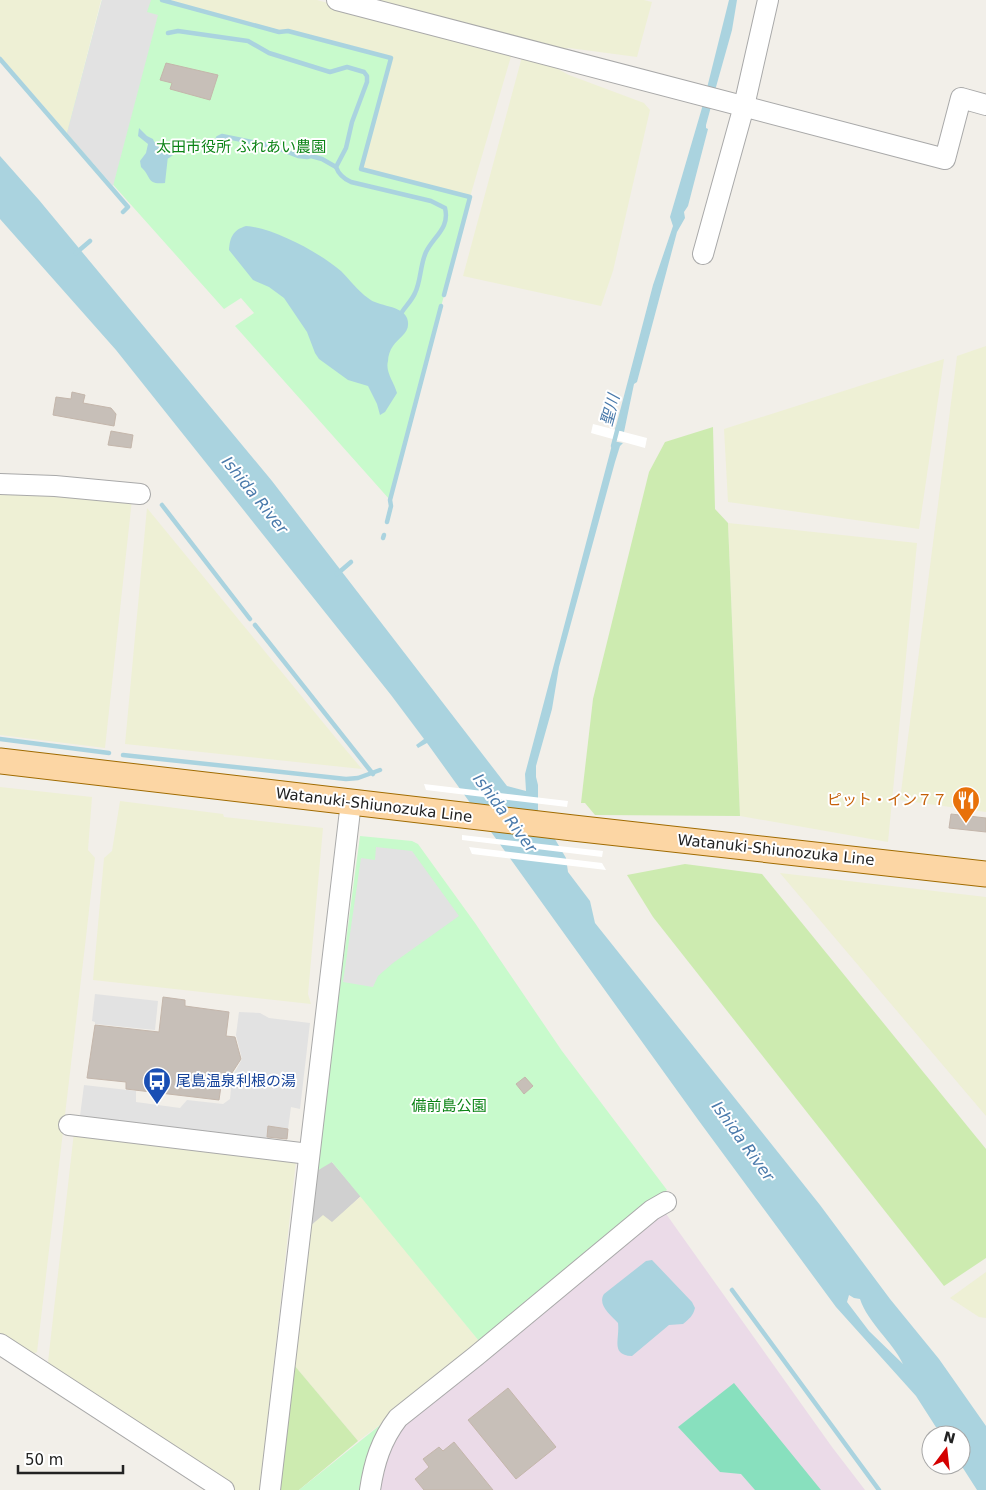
<svg xmlns="http://www.w3.org/2000/svg" width="986" height="1490" font-family="'DejaVu Sans','Noto Sans JP',sans-serif">
<rect width="100%" height="100%" fill="#f2efe9"/>
<polygon fill="#ebdbe8" points="664,1211 832,1447 865,1490 377,1490 393,1438 409,1417"/>
<polygon fill="#d0d0d0" points="331,1161 361,1196 332,1223 309,1227 315,1172"/>
<g fill="#eef0d5">
<polygon points="0,0 101,0 67,133 0,56"/>
<polygon points="162,0 317,0 512,53 470,197 361,169 390,58 288,31 279,32"/>
<polygon points="361,0 644,0 652,2 637,57 569,48 556,50"/>
<polygon points="523,53 552,61 556,68 569,75 644,103 650,110 613,271 601,306 463,276"/>
<polygon points="986,346 986,812 900,800 957,356"/>
<polygon points="944,359 919,529 728,502 724,429"/>
<polygon points="0,490 132,499 105,748 0,735"/>
<polygon points="147,508 335,737 362,769 125,744"/>
<polygon points="728,523 917,543 888,842 740,816"/>
<polygon points="0,787 92,797 88,850 95,858 86,937 37,1352 29,1356 0,1339"/>
<polygon points="120,801 223,814 224,817 323,828 308,994 311,1004 93,980 104,858 112,851"/>
<polygon points="780,873 986,897 986,1116"/>
<polygon points="74,1132 296,1161 260,1490 232,1490 52,1372 48,1362"/>
<polygon points="361,1196 479,1341 389,1418 358,1441 294,1365 309,1227 323,1215 332,1222"/>
<polygon points="986,1272 986,1318 979,1317 950,1298"/>
</g>
<g fill="#cdebb0">
<polygon points="713,427 715,509 728,523 740,816 595,815 585,803 581,803 593,699 649,472 665,442"/>
<polygon points="685,864 762,874 986,1149 986,1258 944,1286 653,917 627,875"/>
<polygon points="294,1365 358,1441 299,1490 278,1490"/>
</g>
<g fill="#c8facc">
<polygon points="102,0 162,0 279,32 288,31 391,58 361,168 470,197 390,500 235,326 254,313 241,298 224,309 67,133"/>
<polygon points="360,836 412,841 418,844 475,923 562,1051 667,1190 479,1341 332,1162 315,1172"/>
<polygon points="389,1418 362,1490 299,1490"/>
</g>
<polygon fill="#88e0be" points="734,1383 821,1490 755,1490 741,1474 720,1472 678,1427"/>
<g fill="#e2e2e2">
<polygon points="102,0 151,0 147,12 158,15 113,186 67,133"/>
<polygon points="376,847 412,851 459,916 393,963 378,976 373,987 343,982 361,858 375,860"/>
<polygon points="95,994 158,1001 155,1030 95,1024 95,1022 92,1021"/>
<polygon points="239,1012 260,1013 269,1018 310,1023 300,1109 291,1107 288,1129 268,1126 267,1139 82,1118 80,1116 84,1085 136,1091 136,1102 180,1108 187,1100 223,1104 230,1099 232,1077 242,1059 236,1035"/>
</g>
<g fill="#aad3df" fill-rule="evenodd">
<polygon points="729,0 737,0 732,30 714,94 706,92"/>
<polygon points="704,101 712,103 706,125 706,128 708,129 688,206 684,212 685,218 677,232 637,382 634,384 624,432 615,430 653,285 673,226 670,217"/>
<path d="M139,128l8,8 6,3c2,7 11,11 15,17l-3,27c-19,2 -13,-6 -24,-16l-1,-6 6,-8 2,-9 -10,-8z"/>
<path d="M0,156l39,44 233,281 235,305 19,5 -1,-17 88,-333 10,2 -3,3 -5,16 -56,205 -7,42 -16,57v11l2,8v25l28,48 2,14 22,29 5,22 225,282 70,94 49,60 47,67v64h-9l-16,-25v-30h-20l-25,-39 -80,-89 -137,-186 -272,-378 -9,5 -2,-3 8,-6 -33,-44 -275,-345 -116,-131zM849,1295l5,3 6,1c8,24 32,42 43,65l-34,-33 -22,-29z"/>
<path d="M246,226c28,2 74,27 95,45 9,9 17,20 27,27 10,9 34,7 39,20 5,14 -8,19 -14,28 -3,4 -5,10 -5,15 -3,11 6,21 9,32l-12,19 -5,3 -3,-11 -9,-18 -20,-6 -29,-21 -4,-6 -8,-21 -23,-34 -15,-11 -16,-7 -24,-30c1,-13 4,-20 17,-24z"/>
<path d="M652,1260l40,42 3,6c-2,8 -6,11 -12,16l-14,1 -37,31c-22,-1 -12,-17 -14,-33 -7,-8 -21,-18 -14,-29l42,-33z"/>
</g>
<g fill="#fff">
<polygon points="593,424 647,438 645,448 591,433"/>
<polygon points="424,784 568,801 567,807 426,790"/>
<polygon points="462,835 603,851 602,857 462,840"/>
<polygon points="469,847 602,863 606,870 472,854"/>
</g>
<g fill="none" stroke-linecap="round" stroke-linejoin="round">
<g stroke="#aad3df" stroke-width="4.5">
<polyline points="162,0 279,32 288,31 391,58 361,169 470,197 444,295"/>
<path d="M168,33l10,-2 70,10 21,12 61,19 17,-5 17,5 3,4v6l-15,40 -6,26 -10,19c3,8 8,12 15,15l80,19 14,7c5,20 -11,28 -19,44 -6,13 -5,29 -11,41 -3,7 -9,13 -13,19"/>
<polyline points="0,59 128,207 123,212"/>
<polyline points="164,157 168,156 176,150 187,150 198,145 206,147 215,146 218,138 222,136 272,146 298,156 307,157 311,156 322,159 336,167"/>
<polyline points="76,253 90,241"/>
<polyline points="613,446 618,427"/>
<polyline points="162,505 250,619"/>
<polyline points="387,522 391,506 390,500 441,306"/>
<polyline points="383,538 384,535"/>
<polyline points="337,574 351,562"/>
<polyline points="255,625 373,774"/>
<polyline points="0,739 109,753"/>
<polyline points="123,755 346,779 358,778 380,770"/>
<polyline points="732,1290 879,1490"/>
</g>
</g>
<g fill="#c7bfb8" stroke="#c4b6ab">
<polygon points="166,63 218,75 210,100 170,89 172,83 160,80"/>
<polygon points="72,392 85,395 83,403 111,408 116,414 114,426 53,415 56,397 71,399"/>
<polygon points="111,431 133,435 131,448 108,445"/>
<polygon points="951,814 986,818 986,832 949,828"/>
<polygon points="163,997 185,1000 185,1006 229,1012 226,1036 235,1037 241,1059 228,1079 222,1079 219,1100 126,1089 126,1082 87,1078 95,1025 159,1032"/>
<polygon points="525,1077 533,1086 524,1094 516,1084"/>
<polygon points="268,1126 288,1129 287,1139 267,1137"/>
<polygon points="508,1388 556,1447 516,1479 468,1420"/>
<polygon points="454,1442 493,1490 424,1490 415,1479 429,1467 423,1459 439,1447 443,1451"/>
</g>
<g fill="none" stroke-linecap="round" stroke-linejoin="round">
<g stroke="#a9a9a9" stroke-width="22">
<g id="minor">
<polyline points="337,0 945,159 961,98 986,105"/>
<polyline points="703,254 744,106 768,0"/>
<polyline points="0,484 55,486 140,494"/>
<polyline points="69,1125 309,1154"/>
<polyline points="0,1344 224,1490"/>
<polyline points="270,1490 351,802"/>
<path d="M370,1490c4,-27 11,-50 28,-72l78,-62 176,-146 14,-8"/>
</g>
</g>
<g stroke="#a06b00" stroke-width="27">
<polyline id="major" points="0,761 573,828 986,874"/>
</g>
<use href="#minor" stroke="#fff" stroke-width="20"/>
<use href="#major" stroke="#fcd6a4" stroke-width="25"/>
</g>
<defs>
<g id="restaurant-pin" transform="scale(1.4375)"><path d="M0 17L-7.5 6A9.5 9.5 0 1 1 7.5 6Z" fill="#e8710a" stroke="#fff"/><path d="M-5-6h1v4h1v-4h1v4h1v-4h1v5L-1.5 .5V6h-2V.5L-5-1ZM5-6V6H3V1.5H1.5Q1.5-4 5-6Z" fill="#fff"/></g>
<g id="bus-pin" transform="scale(1.4375)"><path d="M0 17L-7.5 6A9.5 9.5 0 1 1 7.5 6Z" fill="#1a4fb4" stroke="#fff"/><path d="M-5-6H5V4H4V6H2V4H-2V6H-4V4H-5ZM-3.5-4V0h7V-4ZM-3.5 1.2v1.5H-2V1.2ZM2 1.2v1.5H3.5V1.2Z" fill="#fff"/></g>
</defs>
<g fill-rule="evenodd">
<use href="#restaurant-pin" x="966" y="800"/>
<use href="#bus-pin" x="157" y="1081"/>
</g>
<g text-anchor="middle" dominant-baseline="central" stroke-width="4" stroke-linejoin="round" paint-order="stroke">
<g font-size="15" fill="#0c8416" stroke="#fff">
<text x="241" y="147">太田市役所 ふれあい農園</text>
<text x="449" y="1106">備前島公園</text>
</g>
<g font-size="15" fill="#c56008" stroke="#fff" text-anchor="end">
<text x="947" y="800">ピット・イン７７</text>
</g>
<g font-size="15" fill="#222" stroke="#fff">
<text transform="translate(374 805) rotate(7)">Watanuki-Shiunozuka Line</text>
<text transform="translate(776 850) rotate(6)">Watanuki-Shiunozuka Line</text>
</g>
<g font-size="15" fill="#164399" stroke="#fff" text-anchor="start">
<text x="176" y="1081">尾島温泉利根の湯</text>
</g>
<g font-size="16" font-style="italic" fill="#4a7aab" stroke="#fff">
<text transform="translate(610 410) rotate(-75)">聖川</text>
<text transform="translate(255 495) rotate(51)">Ishida River</text>
<text transform="translate(505 813) rotate(53)">Ishida River</text>
<text transform="translate(743 1141) rotate(54)">Ishida River</text>
</g>
</g>
<g transform="translate(946 1450) rotate(15)"><circle r="24" fill="#ffffff" stroke="#a7a7a7"/>
<path d="M0-4L9 19L0 12L-9 19Z" fill="#d40000"/>
<text y="-8" font-size="14" font-weight="bold" text-anchor="middle" fill="#222222">N</text>
</g>
<path d="M18 1465v8h105v-8" fill="none" stroke="#222222" stroke-width="2.5"/>
<text x="25" y="1465" font-size="15" fill="#222222" stroke="#ffffff" stroke-width="4" paint-order="stroke">50 m</text>
</svg>
